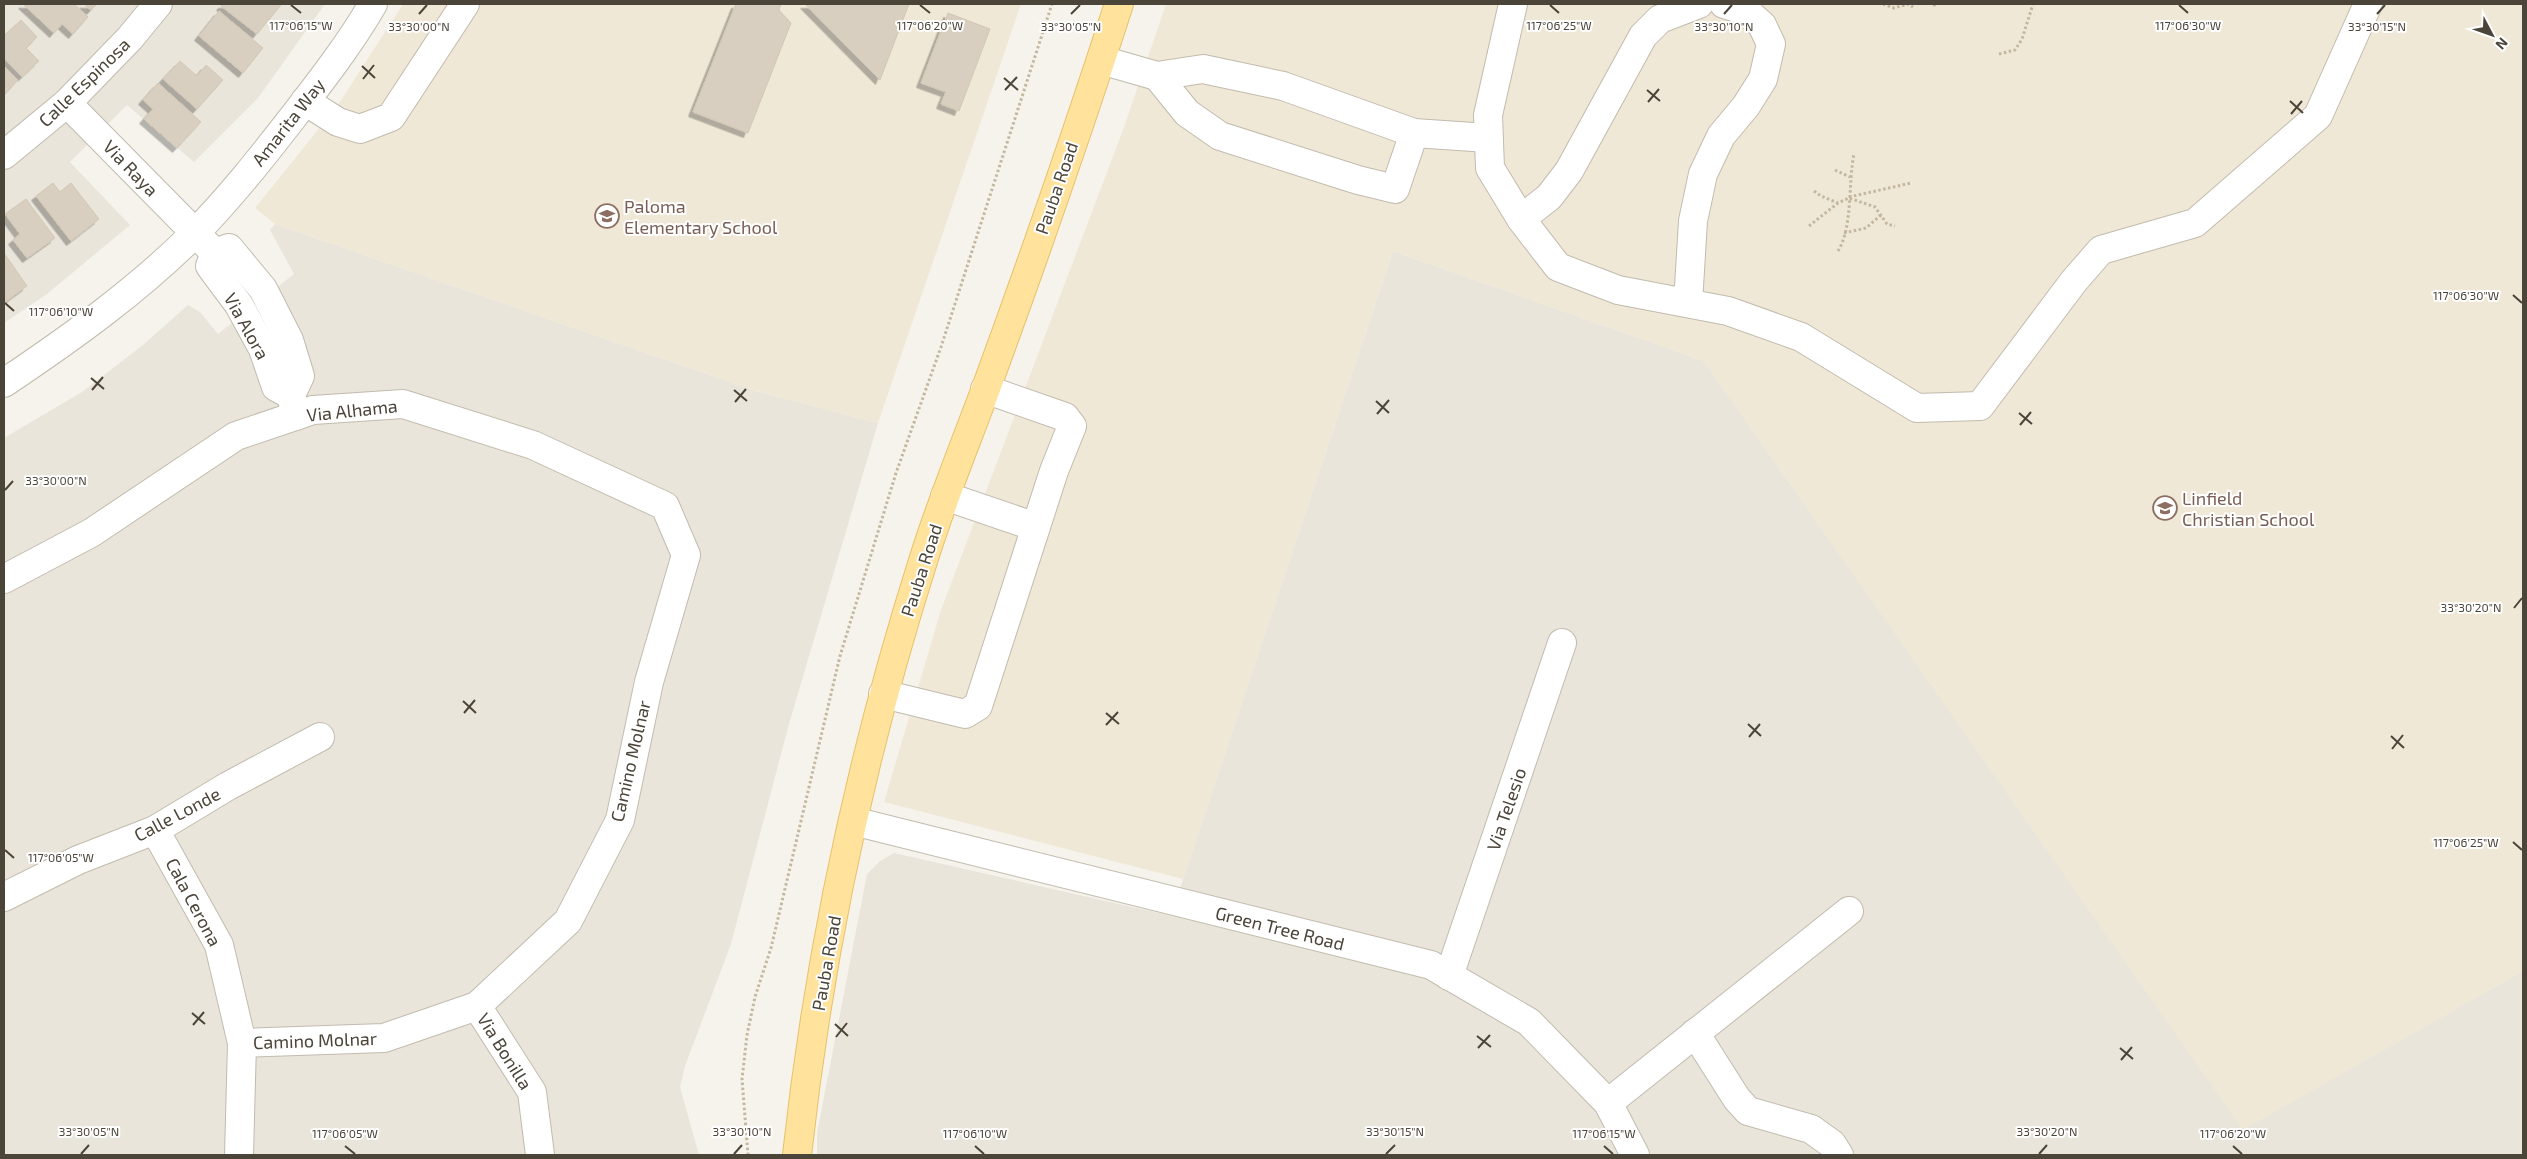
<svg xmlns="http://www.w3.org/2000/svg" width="2527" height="1159" font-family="'Exo 2',sans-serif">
<defs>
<filter id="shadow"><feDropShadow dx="-4.5" dy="4.5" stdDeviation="0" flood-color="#0004"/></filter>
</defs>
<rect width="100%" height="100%" fill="#f6f3ec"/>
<g fill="#eae5da">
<polygon points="4,4 325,4 258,98 194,162 127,105 70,162 130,225 47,294 4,323"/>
<polygon points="275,224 753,390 878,423 789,724 731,944 685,1066 680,1087 699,1155 4,1155 4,438 82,392 143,345 188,305 200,312 218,334 294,274 270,230"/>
<polygon points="1393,251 1704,361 2243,1129 2523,971 2523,1155 817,1155 817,1133 867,874 880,861 894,853 1172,916 1183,879"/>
</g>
<g fill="#efe8d6">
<polygon points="403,4 1021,4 878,423 753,390 275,224 255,208 338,105"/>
<polygon points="1166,4 2523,4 2523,971 2243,1130 1704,361 1393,251 1183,879 884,802 941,610 1123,130"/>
</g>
<g fill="#d8cfc1" stroke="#d3c7b4" filter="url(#shadow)">
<polygon points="23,4 74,4 88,17 73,34 62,24 54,33"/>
<polygon points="84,4 97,4 91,10"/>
<polygon points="223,4 280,4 281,5 257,34 221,6"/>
<polygon points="736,4 781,4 779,10 791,23 748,133 693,112"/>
<polygon points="805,4 909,4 880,80"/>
<polygon points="219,11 263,48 243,73 199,36"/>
<polygon points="948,13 990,29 959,111 941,104 946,92 921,83"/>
<polygon points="21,20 37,37 26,48 39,61 22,77 4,58 4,36"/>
<polygon points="180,61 197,76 206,65 223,80 197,109 163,79"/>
<polygon points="4,66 18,80 4,95"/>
<polygon points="158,83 201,122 177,148 144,119 153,109 143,100"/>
<polygon points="53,183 60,192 71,183 99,219 71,241 36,196"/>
<polygon points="26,199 55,238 27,258 13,240 20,234 5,214"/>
<polygon points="4,253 27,286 4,303"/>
</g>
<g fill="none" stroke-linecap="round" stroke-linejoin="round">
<g stroke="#c2bbae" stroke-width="30">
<g id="minor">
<polyline points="1513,4 1488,115 1490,168 1521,219 1558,267 1618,290 1728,311 1801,337 1917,408 1980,406 2074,281 2101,250 2195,223 2318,116 2368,4"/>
<polyline points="1101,60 1157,76 1203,69 1283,86 1414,133 1488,138"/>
<polyline points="1157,76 1187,113 1220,136 1358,180 1395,189 1414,133"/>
<polyline points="305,101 338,122 360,129 391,117 465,4"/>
<polyline points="67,103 215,253"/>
<polyline points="4,155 67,103 130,38 158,4"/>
<polyline points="1521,219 1549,197 1569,171 1643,36 1660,19 1699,4"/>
<polyline points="215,253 229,248 263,289 289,340 300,376 291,395 296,416"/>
<polyline points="215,253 210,266 239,305 263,349 276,387 291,395"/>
<polyline points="1688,303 1693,221 1703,174 1721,136 1746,106 1763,79 1771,44 1762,25 1746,11 1724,4"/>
<path d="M4,383c67,-45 133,-92 190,-149 37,-37 71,-81 103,-122 27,-35 54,-70 76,-108"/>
<polyline points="945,496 1036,527"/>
<polyline points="4,579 91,533 236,436 313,410 403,404 533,445 665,506 686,555 649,682 620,820 568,921 477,1006 384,1038 242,1043"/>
<polyline points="883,694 965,714 978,706 1054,471 1072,426 1065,417 985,389"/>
<polyline points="853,821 1431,965 1529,1022 1608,1103 1635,1155"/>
<polyline points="155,830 219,945 242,1043 239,1155"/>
<polyline points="4,897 78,860 155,830 228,786 320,737"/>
<polyline points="1449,976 1562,643"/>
<polyline points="477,1006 532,1092 540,1155"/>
<polyline points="1695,1033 1737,1099 1748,1111 1811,1129 1832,1144 1839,1155"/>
<polyline points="1608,1103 1849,911"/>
</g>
</g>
<g stroke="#e6c16a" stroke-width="30">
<path id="major" d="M797,1155c22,-201 65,-402 126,-594 18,-58 41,-114 62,-170 47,-128 92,-257 134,-387"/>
</g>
<g stroke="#c4b79f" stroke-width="3" stroke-dasharray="2.5 2.5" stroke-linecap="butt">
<polyline points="1883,4 1894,8 1908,4 1913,7"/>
<polyline points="1934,4 1935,7"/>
<polyline points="1999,54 2015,50 2022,39 2033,4"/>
<polyline points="1835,170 1850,177"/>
<polyline points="1814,191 1821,196 1838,203"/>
<polyline points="1849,197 1911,183"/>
<polyline points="1809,226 1838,203 1849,198 1875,207 1887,224 1895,226"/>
<polyline points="1844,233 1866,228 1881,215"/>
<path d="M1838,251c15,-24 10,-69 16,-97"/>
<polyline points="748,1155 742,1079 747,1035 755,997 771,948 840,656 896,473 941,347 1052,4"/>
</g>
<use href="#minor" stroke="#fff" stroke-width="28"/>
<use href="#major" stroke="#ffe39c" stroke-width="28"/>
</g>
<path fill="none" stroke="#4b4439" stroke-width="2" d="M291,5l10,8M920,5l10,8M1550,5l9,8M2179,5l9,8M419,14l8,-9M1071,14l9,-9M1724,14l8,-9M2377,14l8,-9M362,66l13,12M1004,78l14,12M363,79l11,-14M1005,90l12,-13M1647,90l13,11M2290,101l13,12M1648,102l11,-13M2291,114l11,-13M2513,295l9,8M5,303l9,8M91,378l13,11M92,390l11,-13M734,390l13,11M1376,401l13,12M735,402l11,-13M2019,413l13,11M1377,414l12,-14M2020,425l11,-13M5,490l8,-9M2514,608l8,-10M463,701l13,12M464,713l11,-13M1106,713l13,11M1748,724l13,12M1106,725l12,-13M2391,736l13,12M1749,737l11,-13M2392,749l11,-14M2513,842l9,8M5,850l9,8M192,1013l13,11M835,1024l13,12M193,1025l11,-13M1477,1036l14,11M836,1037l11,-14M1478,1048l12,-13M2120,1048l13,11M2121,1060l11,-13M345,1146l10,8M975,1146l9,8M1604,1146l9,8M2233,1146l9,8M81,1154l8,-9M734,1154l8,-9M1386,1154l9,-9M2039,1154l8,-9"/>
<defs>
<g id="school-ring" transform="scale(1.25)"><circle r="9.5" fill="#fff" stroke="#8d6e63" stroke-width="1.5"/><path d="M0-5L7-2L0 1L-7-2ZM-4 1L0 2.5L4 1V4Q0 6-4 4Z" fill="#8d6e63"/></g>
</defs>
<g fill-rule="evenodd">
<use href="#school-ring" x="607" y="216"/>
<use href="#school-ring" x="2165" y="508"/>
</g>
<g text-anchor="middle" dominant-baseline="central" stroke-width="4" stroke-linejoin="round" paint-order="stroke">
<g font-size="18" fill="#4b4439" stroke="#fff">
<text transform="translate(84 82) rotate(-44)">Calle Espinosa</text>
<text transform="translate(288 122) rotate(-52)">Amarita Way</text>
<text transform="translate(131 168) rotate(46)">Via Raya</text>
<text transform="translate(1056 188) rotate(-71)">Pauba Road</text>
<text transform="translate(247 326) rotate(61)">Via Alora</text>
<text transform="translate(352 410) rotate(-6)">Via Alhama</text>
<text transform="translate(921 570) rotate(-72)">Pauba Road</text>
<text transform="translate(630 761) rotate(-77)">Camino Molnar</text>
<text transform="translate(1506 809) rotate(-71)">Via Telesio</text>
<text transform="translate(177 814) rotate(-28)">Calle Londe</text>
<text transform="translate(194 902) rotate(62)">Cala Cerona</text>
<text transform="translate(1280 928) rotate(14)">Green Tree Road</text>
<text transform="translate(826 963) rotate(-80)">Pauba Road</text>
<text transform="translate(315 1040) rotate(-2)">Camino Molnar</text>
<text transform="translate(505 1051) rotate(58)">Via Bonilla</text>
</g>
<g font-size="18" fill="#785e54" stroke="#fff" text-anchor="start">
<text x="624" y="206">Paloma<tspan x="624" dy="21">Elementary School</tspan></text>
<text x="2182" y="498">Linfield<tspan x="2182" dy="21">Christian School</tspan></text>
</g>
</g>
<g font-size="12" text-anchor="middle" fill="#4b4439" stroke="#fff" stroke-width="4" stroke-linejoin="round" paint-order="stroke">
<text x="301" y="30">117°06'15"W</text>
<text x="930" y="30">117°06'20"W</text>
<text x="1559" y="30">117°06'25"W</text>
<text x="2188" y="30">117°06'30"W</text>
<text x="419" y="31">33°30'00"N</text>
<text x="1071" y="31">33°30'05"N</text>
<text x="1724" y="31">33°30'10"N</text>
<text x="2377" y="31">33°30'15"N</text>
<text x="2466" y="300">117°06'30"W</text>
<text x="61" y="316">117°06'10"W</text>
<text x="56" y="485">33°30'00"N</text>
<text x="2471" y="612">33°30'20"N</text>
<text x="2466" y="847">117°06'25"W</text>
<text x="61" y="862">117°06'05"W</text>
<text x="89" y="1136">33°30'05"N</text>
<text x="742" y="1136">33°30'10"N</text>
<text x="1395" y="1136">33°30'15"N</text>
<text x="2047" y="1136">33°30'20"N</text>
<text x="345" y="1138">117°06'05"W</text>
<text x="975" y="1138">117°06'10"W</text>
<text x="1604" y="1138">117°06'15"W</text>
<text x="2233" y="1138">117°06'20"W</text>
</g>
<rect width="2527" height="1159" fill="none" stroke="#4b4439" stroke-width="10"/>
<g transform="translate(2492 35) rotate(131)" stroke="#ffffff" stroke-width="4" paint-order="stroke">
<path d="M0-4L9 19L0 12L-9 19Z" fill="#4b4439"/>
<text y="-8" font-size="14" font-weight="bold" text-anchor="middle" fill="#4b4439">N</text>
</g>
</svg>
